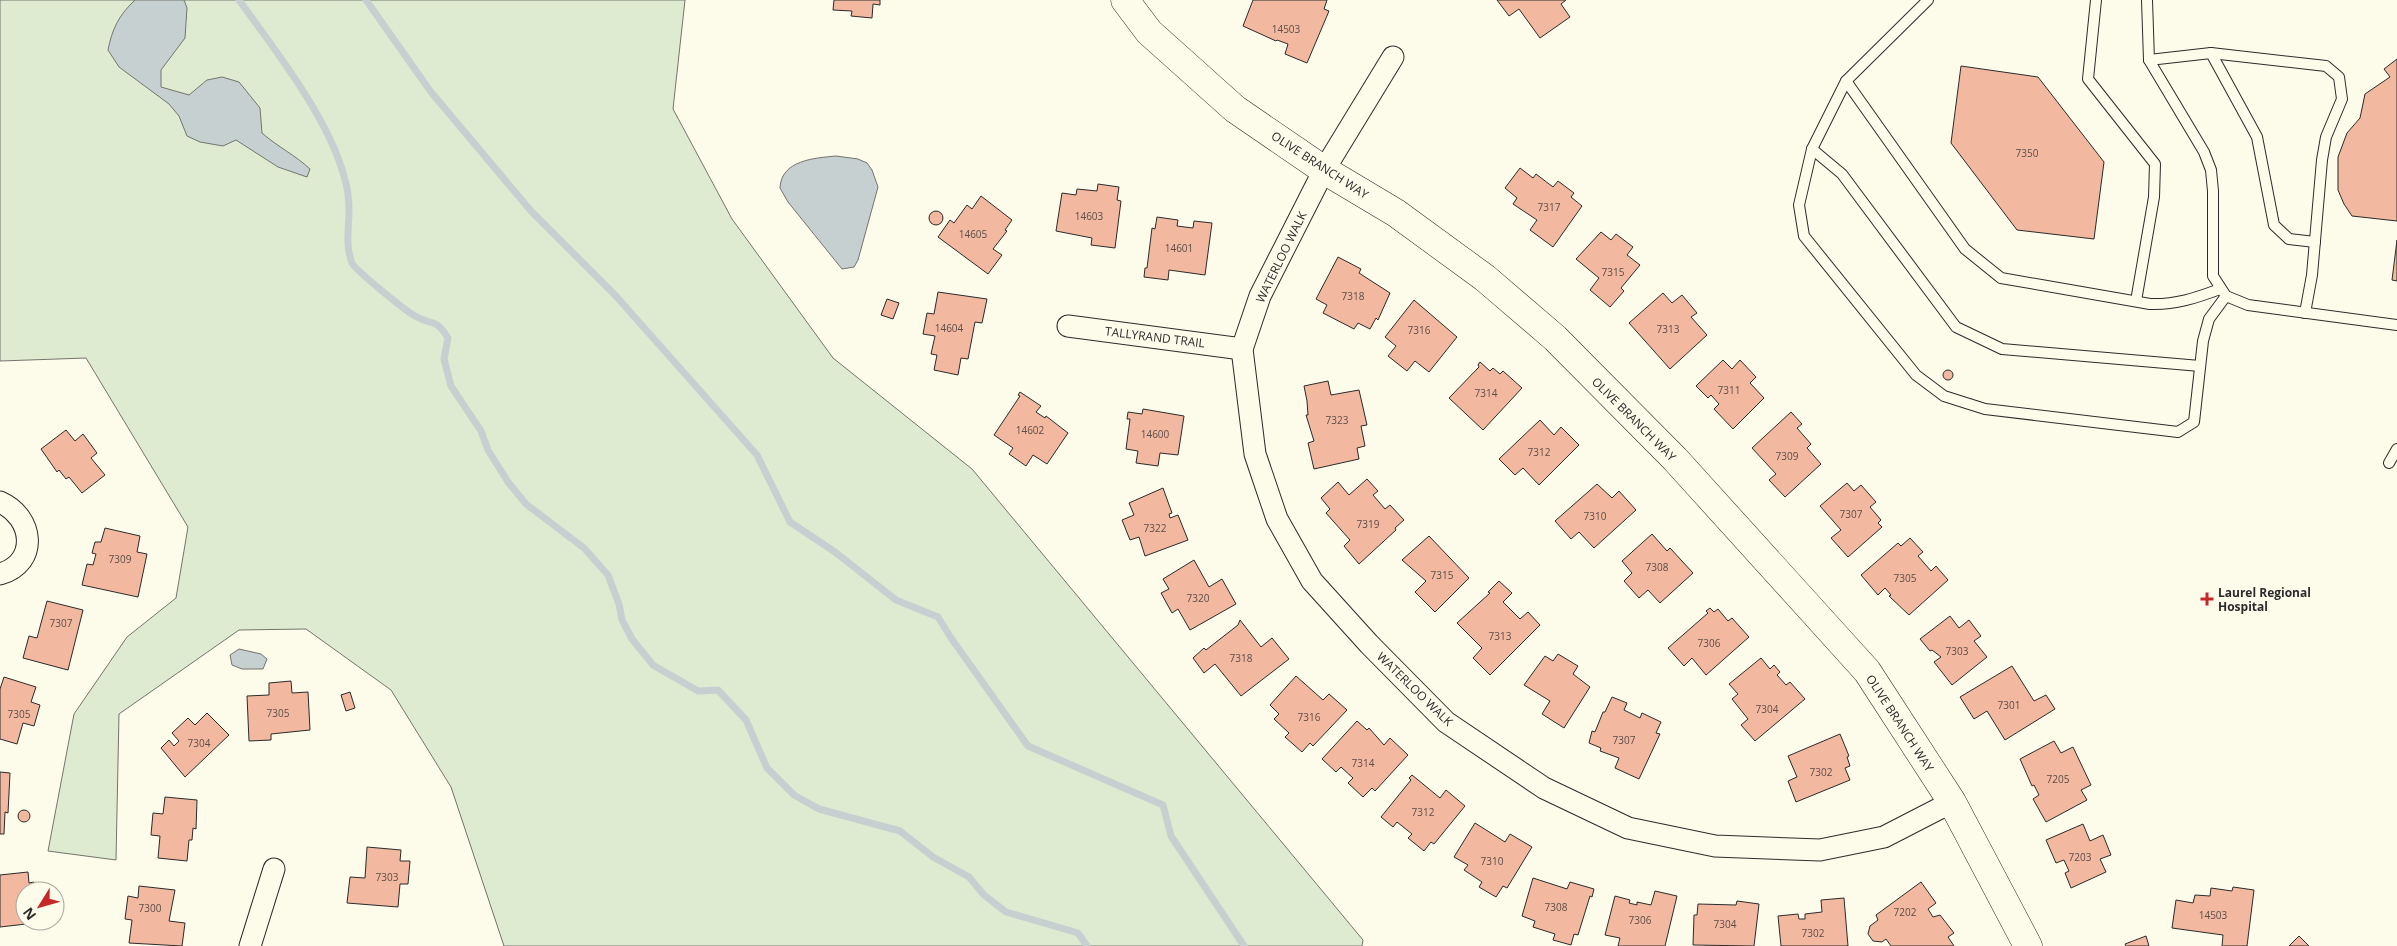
<svg xmlns="http://www.w3.org/2000/svg" width="2397" height="946" font-family="'Open Sans',sans-serif">
<rect width="100%" height="100%" fill="#fdfbea"/>
<polygon fill="#deebd1" stroke="#74746e" points="0,0 685,0 673,109 732,219 833,358 972,469 1363,940 1362,946 504,946 451,787 391,690 306,629 239,630 119,714 116,860 48,851 74,714 127,637 176,598 188,527 86,358 0,361"/>
<g fill="#c7d0d0" stroke="#74746e">
<path d="M135,0h49l3,8 -2,30 -24,32v17l28,8 18,-15 15,-3 17,5 21,26 2,25c16,14 33,22 48,36l-3,8 -29,-10 -42,-27 -13,6 -23,-4 -13,-6 -8,-20 -10,-12 -50,-37 -11,-17c4,-21 11,-35 27,-50z"/>
<path d="M836,156l22,3 9,4 5,7 6,17 -20,73 -4,7 -12,2 -54,-67 -8,-14c1,-28 35,-30 56,-32z"/>
<polygon points="239,649 261,654 267,659 263,669 242,669 232,665 230,655"/>
</g>
<g fill="none" stroke-linecap="round" stroke-linejoin="round">
<g stroke="#c7d0d0" stroke-width="7">
<path d="M239,0c36,50 89,117 105,176 3,10 5,23 5,34 0,17 -4,36 3,53 2,6 55,49 63,53 19,11 20,1 33,22l-4,21 7,27 30,45 7,19 20,32 18,22 58,44 24,27 11,29 3,16 10,19 21,26 45,26 20,-1 28,30 21,48 27,27 25,14 81,22 33,26 36,20 15,18 22,17 72,21 9,13"/>
<polyline points="366,0 431,92 531,211 615,295 757,455 790,522 835,552 896,600 938,617 951,638 1028,746 1163,805 1171,836 1244,946"/>
</g>
</g>
<g fill="#f2b8a0" stroke="#2b2b2b">
<polygon points="834,0 880,0 880,5 873,4 872,18 851,16 852,11 833,10"/>
<polygon points="1253,0 1327,0 1324,9 1329,11 1307,63 1285,54 1288,44 1277,40 1276,41 1243,26"/>
<polygon points="1497,0 1566,0 1561,4 1570,17 1540,38 1519,9 1509,16"/>
<polygon points="2397,59 2397,221 2352,216 2344,204 2338,190 2338,157 2347,133 2360,118 2365,94 2390,77 2384,69"/>
<polygon points="1961,66 2038,77 2104,162 2094,239 2017,230 1951,143"/>
<polygon points="1520,168 1533,178 1536,174 1553,187 1558,181 1574,193 1571,197 1582,206 1553,247 1530,230 1537,220 1513,204 1517,198 1505,188"/>
<polygon points="1098,184 1119,187 1117,200 1121,201 1115,248 1091,245 1092,238 1056,231 1062,193 1076,195 1077,189 1097,191"/>
<polygon points="981,196 1012,220 1005,230 1007,231 993,249 1002,255 988,274 938,237 950,220 954,223 967,205 972,209"/>
<circle cx="936" cy="218" r="7"/>
<polygon points="1157,217 1178,220 1177,226 1193,228 1194,221 1212,223 1205,275 1169,270 1168,280 1144,277 1145,268 1147,268 1152,228 1155,229"/>
<polygon points="1601,232 1611,240 1616,234 1633,247 1627,255 1640,265 1621,288 1624,291 1610,307 1590,290 1599,278 1576,259"/>
<polygon points="2397,240 2397,281 2392,280"/>
<polygon points="1338,257 1361,269 1359,273 1390,293 1378,320 1376,318 1370,329 1358,323 1354,329 1323,313 1327,305 1316,299"/>
<polygon points="938,292 987,299 982,323 975,322 968,359 961,358 958,375 934,370 937,355 931,354 935,336 923,334 927,313 934,314"/>
<polygon points="1663,293 1672,303 1682,295 1697,313 1691,317 1707,335 1670,369 1629,323"/>
<polygon points="887,299 899,303 893,319 881,315"/>
<polygon points="1414,300 1457,337 1429,372 1415,361 1407,371 1388,356 1396,346 1385,337"/>
<polygon points="1723,360 1732,369 1740,360 1756,377 1750,383 1764,398 1733,429 1714,409 1719,404 1711,395 1708,398 1696,386"/>
<polygon points="1480,362 1490,371 1493,368 1500,374 1503,371 1522,388 1483,430 1449,398 1479,367 1478,365"/>
<circle cx="1948" cy="375" r="5"/>
<polygon points="1328,381 1331,395 1359,390 1367,425 1361,426 1365,446 1357,448 1359,459 1314,469 1308,443 1314,441 1306,415 1308,415 1307,401 1304,386"/>
<polygon points="1020,392 1041,406 1036,412 1045,418 1046,416 1068,433 1047,464 1033,455 1026,466 1009,454 1013,448 994,435 1020,396 1018,395"/>
<polygon points="1143,409 1184,416 1178,455 1160,453 1158,466 1136,463 1138,451 1126,449 1130,419 1127,419 1128,412 1142,414"/>
<polygon points="1791,412 1802,424 1797,428 1811,444 1807,448 1821,464 1785,497 1769,480 1776,474 1752,448"/>
<polygon points="1540,420 1554,435 1561,427 1579,445 1539,485 1523,468 1515,475 1499,459"/>
<polygon points="66,430 75,441 83,434 97,453 91,458 105,475 82,493 69,477 66,479 59,470 57,472 41,449"/>
<polygon points="1367,479 1378,491 1373,495 1385,509 1390,505 1404,520 1395,528 1396,530 1359,564 1344,546 1350,540 1326,513 1330,509 1321,498 1338,482 1349,495"/>
<polygon points="1847,483 1854,491 1861,485 1876,502 1870,507 1881,520 1878,523 1882,527 1848,557 1831,538 1841,530 1820,506"/>
<polygon points="1597,484 1612,498 1619,491 1636,510 1594,548 1579,532 1571,539 1555,521"/>
<polygon points="1163,488 1172,513 1169,514 1170,518 1178,515 1188,540 1145,556 1139,537 1130,540 1122,520 1134,515 1129,503"/>
<polygon points="105,528 140,536 137,552 147,554 138,597 82,585 87,564 93,565 96,554 92,553 95,542 101,542"/>
<polygon points="1652,534 1667,551 1670,548 1693,573 1660,603 1648,590 1639,598 1624,581 1632,573 1622,561"/>
<polygon points="1429,536 1469,578 1435,612 1415,592 1426,581 1402,560"/>
<polygon points="1910,538 1923,552 1918,556 1931,571 1936,566 1948,580 1909,615 1889,596 1891,595 1885,588 1878,595 1861,575 1898,543 1901,546"/>
<polygon points="1194,560 1209,587 1222,579 1236,604 1190,630 1178,609 1172,613 1161,593 1169,589 1163,579"/>
<polygon points="1499,581 1512,593 1503,602 1520,619 1528,612 1540,625 1490,675 1473,658 1482,648 1457,623 1490,593 1488,592"/>
<polygon points="47,601 83,610 68,670 23,658 29,636 37,638"/>
<polygon points="1710,608 1714,612 1718,609 1728,621 1732,618 1749,637 1706,675 1692,658 1684,666 1668,648 1708,613 1706,611"/>
<polygon points="1950,616 1959,628 1969,620 1981,636 1974,641 1987,657 1952,685 1934,662 1941,657 1932,650 1930,651 1920,639"/>
<polygon points="1240,620 1261,647 1272,638 1289,659 1241,696 1215,664 1204,673 1193,658 1204,648 1206,650 1238,625"/>
<polygon points="1558,654 1578,666 1573,674 1590,687 1564,728 1542,714 1550,701 1524,685 1545,656 1553,661"/>
<polygon points="1761,658 1770,669 1774,665 1780,672 1777,675 1786,685 1790,682 1805,699 1755,741 1741,725 1748,719 1732,699 1738,694 1729,684"/>
<polygon points="2012,666 2034,701 2046,695 2055,709 2005,740 1987,711 1974,719 1960,697"/>
<polygon points="1296,676 1323,700 1329,694 1347,710 1313,746 1310,743 1302,752 1285,737 1289,733 1274,719 1279,714 1270,705"/>
<polygon points="4,677 36,687 31,702 40,705 34,726 23,723 17,744 0,739 0,689"/>
<polygon points="291,681 292,693 308,692 310,730 271,734 271,740 249,741 247,696 269,695 269,683"/>
<polygon points="350,692 355,708 346,711 341,695"/>
<polygon points="1612,697 1627,703 1624,710 1640,718 1642,713 1661,722 1656,733 1660,734 1639,779 1615,768 1619,758 1600,751 1601,748 1589,743 1592,731 1595,732 1603,712 1605,712"/>
<polygon points="207,713 229,735 185,777 161,748 169,740 174,746 179,741 172,733 188,718 195,725"/>
<polygon points="1357,721 1367,730 1369,728 1384,745 1390,738 1408,755 1375,791 1372,788 1363,797 1348,783 1353,778 1341,767 1336,772 1322,759"/>
<polygon points="1840,734 1849,756 1847,757 1850,766 1845,768 1850,780 1796,802 1788,781 1797,777 1788,756"/>
<polygon points="2054,741 2061,753 2073,747 2091,785 2081,790 2087,800 2046,822 2033,799 2039,795 2034,785 2032,786 2020,759"/>
<polygon points="0,772 10,773 8,813 5,812 4,834 0,834"/>
<polygon points="1412,775 1440,798 1446,790 1465,806 1434,844 1431,842 1424,851 1408,838 1412,834 1397,822 1393,827 1381,817 1411,780 1409,778"/>
<polygon points="165,797 197,800 196,829 193,828 192,840 189,840 187,861 158,858 160,836 151,835 153,813 163,814"/>
<circle cx="24" cy="816" r="6"/>
<polygon points="1475,823 1505,842 1510,834 1532,847 1507,888 1503,886 1496,897 1479,887 1482,882 1464,870 1468,865 1454,857"/>
<polygon points="2083,824 2090,841 2103,835 2111,855 2100,859 2106,872 2071,888 2065,873 2069,871 2064,860 2056,863 2046,840"/>
<polygon points="367,847 401,850 400,861 410,861 408,884 400,884 398,907 347,903 350,877 365,878"/>
<polygon points="28,872 29,883 34,882 34,891 25,891 25,921 34,921 35,923 0,927 0,875"/>
<polygon points="1533,878 1567,889 1570,882 1594,889 1592,897 1590,896 1578,935 1574,934 1571,945 1553,940 1555,934 1533,927 1535,921 1522,916"/>
<polygon points="1921,882 1936,903 1928,909 1933,917 1940,915 1954,933 1948,937 1954,946 1891,946 1886,939 1882,942 1873,941 1868,934 1870,926 1878,920 1876,915"/>
<polygon points="139,886 175,890 169,921 185,923 182,946 129,943 132,920 125,919 128,896 138,898"/>
<polygon points="2233,887 2254,890 2247,946 2222,946 2223,935 2172,928 2176,900 2193,903 2195,895 2210,896 2211,888 2232,891"/>
<polygon points="1655,891 1677,896 1665,946 1618,946 1620,938 1605,935 1615,896 1630,900 1629,903 1637,905 1637,902 1651,905"/>
<polygon points="1844,898 1848,946 1781,946 1778,916 1798,914 1799,919 1805,919 1805,914 1822,912 1821,900"/>
<polygon points="1737,901 1759,904 1754,946 1693,945 1694,915 1697,915 1698,904 1736,905"/>
<polygon points="2146,936 2149,946 2126,946 2125,944"/>
<polygon points="2299,936 2309,946 2289,946"/>
</g>
<g fill="none" stroke-linecap="round" stroke-linejoin="round">
<g stroke="#2b2b2b" stroke-width="12">
<g id="lane">
<polyline points="1928,0 1846,81 1812,149 1799,205 1804,236 1916,375 1944,396 1985,409 2178,432 2194,422 2203,341 2209,319 2226,296"/>
<polyline points="2096,0 2088,79 2155,164 2154,197 2136,301"/>
<polyline points="2147,0 2149,60 2204,152 2211,170 2213,191 2213,276 2226,296 2248,305 2397,325"/>
<polyline points="2211,53 2326,66 2339,77 2342,99 2326,137 2322,160 2312,275 2305,313"/>
<polyline points="2149,60 2211,53 2257,137 2274,225 2289,239 2315,242"/>
<path d="M1846,81l119,168 36,29 149,26c25,1 46,-6 70,-15"/>
<polyline points="1812,149 1842,174 1956,327 2002,349 2200,366"/>
<polyline points="2389,463 2397,449"/>
</g>
</g>
<g stroke="#2b2b2b" stroke-width="23">
<g id="street">
<polyline points="1393,57 1324,170 1260,296 1242,349 1255,454 1277,519 1312,581 1369,644 1446,722 1544,788 1628,828 1715,846 1820,850 1884,837 1952,802"/>
<polyline points="1068,326 1242,349"/>
<path d="M0,502c34,15 39,61 0,72"/>
<polyline points="250,946 274,869"/>
</g>
</g>
<g stroke="#2b2b2b" stroke-width="29">
<polyline id="secondary" points="1125,0 1149,32 1235,109 1324,170 1396,213 1485,278 1555,338 1675,459 1867,671 1952,802 2028,946"/>
</g>
<use href="#lane" stroke="#fdfbea" stroke-width="10"/>
<use href="#street" stroke="#fdfbea" stroke-width="21"/>
<use href="#secondary" stroke="#fdfbea" stroke-width="28"/>
</g>
<path fill="#c62828" stroke="#fdfbea" stroke-width="2" d="M2204.5 591.5h5v5h5v5h-5v5h-5v-5h-5v-5h5z"/>
<g text-anchor="middle" dominant-baseline="central" stroke-width="4" stroke-linejoin="round" paint-order="stroke">
<g font-size="10" fill="#5d4e48">
<text x="1286" y="29">14503</text>
<text x="2027" y="153">7350</text>
<text x="1549" y="207">7317</text>
<text x="1089" y="216">14603</text>
<text x="973" y="234">14605</text>
<text x="1179" y="248">14601</text>
<text x="1613" y="272">7315</text>
<text x="1353" y="296">7318</text>
<text x="949" y="328">14604</text>
<text x="1668" y="329">7313</text>
<text x="1419" y="330">7316</text>
<text x="1729" y="390">7311</text>
<text x="1486" y="393">7314</text>
<text x="1337" y="420">7323</text>
<text x="1030" y="430">14602</text>
<text x="1155" y="434">14600</text>
<text x="1539" y="452">7312</text>
<text x="1787" y="456">7309</text>
<text x="1851" y="514">7307</text>
<text x="1595" y="516">7310</text>
<text x="1368" y="524">7319</text>
<text x="1155" y="528">7322</text>
<text x="120" y="559">7309</text>
<text x="1657" y="567">7308</text>
<text x="1442" y="575">7315</text>
<text x="1905" y="578">7305</text>
<text x="1198" y="598">7320</text>
<text x="61" y="623">7307</text>
<text x="1500" y="636">7313</text>
<text x="1709" y="643">7306</text>
<text x="1957" y="651">7303</text>
<text x="1241" y="658">7318</text>
<text x="2009" y="705">7301</text>
<text x="1767" y="709">7304</text>
<text x="278" y="713">7305</text>
<text x="19" y="714">7305</text>
<text x="1309" y="717">7316</text>
<text x="1624" y="740">7307</text>
<text x="199" y="743">7304</text>
<text x="1363" y="763">7314</text>
<text x="1821" y="772">7302</text>
<text x="2058" y="779">7205</text>
<text x="1423" y="812">7312</text>
<text x="2080" y="857">7203</text>
<text x="1492" y="861">7310</text>
<text x="387" y="877">7303</text>
<text x="1556" y="907">7308</text>
<text x="150" y="908">7300</text>
<text x="1905" y="912">7202</text>
<text x="2213" y="915">14503</text>
<text x="1640" y="920">7306</text>
<text x="1725" y="924">7304</text>
<text x="1813" y="933">7302</text>
</g>
<g font-size="12" fill="#2b2b2b" stroke="#fdfbea">
<text transform="translate(1320 165) rotate(33)">OLIVE BRANCH WAY</text>
<text transform="translate(1281 257) rotate(-64)">WATERLOO WALK</text>
<text transform="translate(1155 337) rotate(7)">TALLYRAND TRAIL</text>
<text transform="translate(1634 419) rotate(45)">OLIVE BRANCH WAY</text>
<text transform="translate(1415 689) rotate(44)">WATERLOO WALK</text>
<text transform="translate(1900 723) rotate(57)">OLIVE BRANCH WAY</text>
</g>
<g font-size="12" font-weight="bold" fill="#2b2b2b" stroke="#fdfbea" text-anchor="start">
<text x="2218" y="592">Laurel Regional<tspan x="2218" dy="14">Hospital</tspan></text>
</g>
</g>
<g transform="translate(40 906) rotate(233)"><circle r="24" fill="#fdfbea" stroke="#a9a89e"/>
<path d="M0-4L9 19L0 12L-9 19Z" fill="#c62828"/>
<text y="-8" font-size="14" font-weight="bold" text-anchor="middle" fill="#2b2b2b">N</text>
</g>
</svg>
